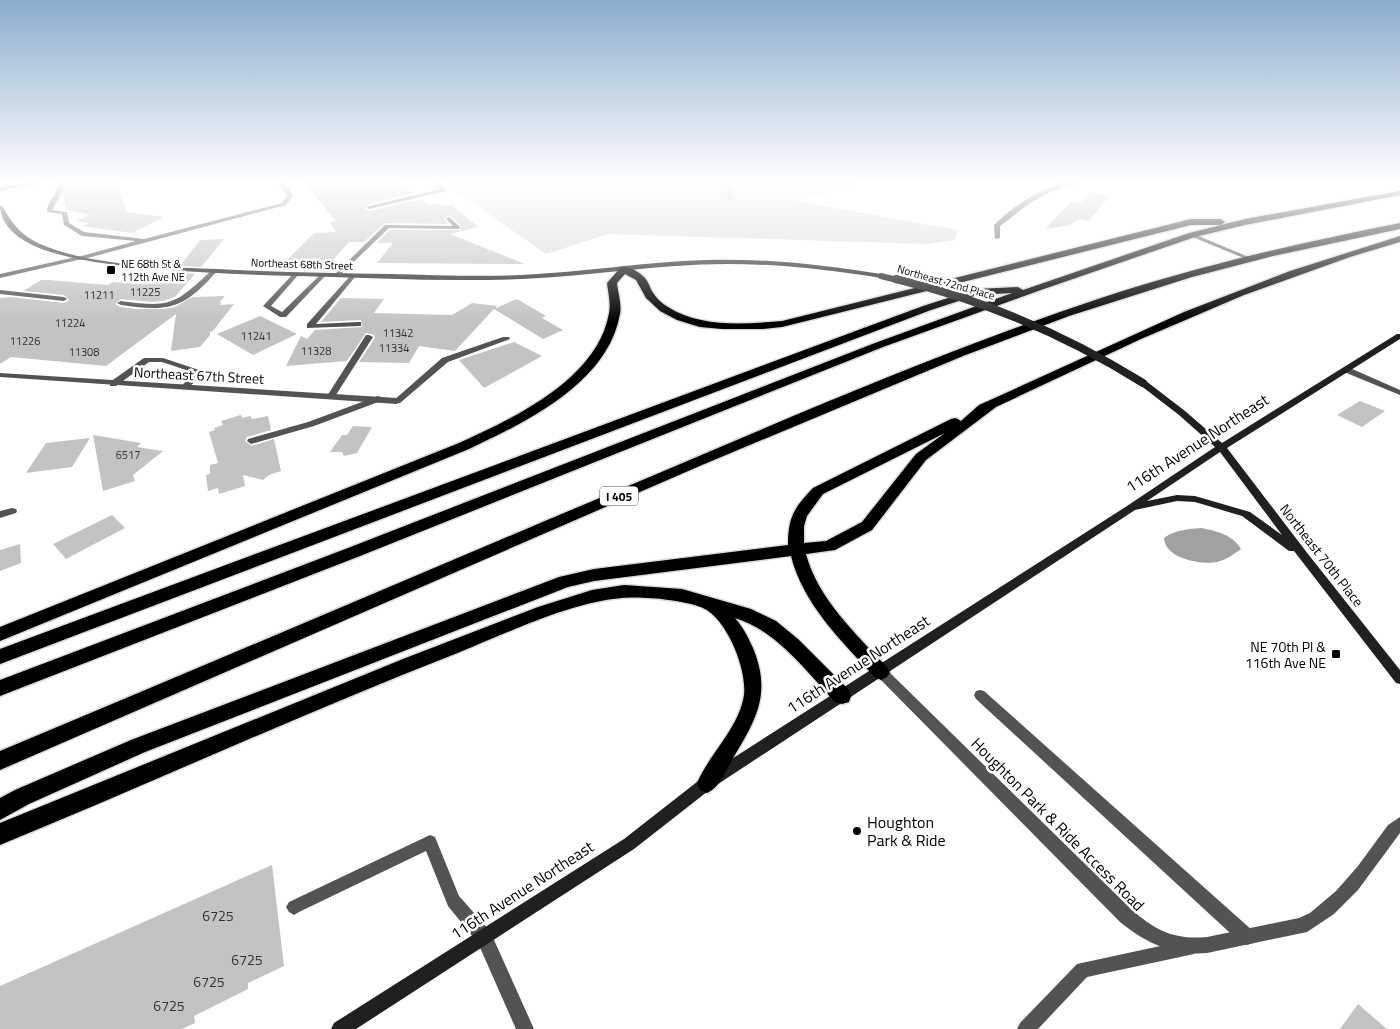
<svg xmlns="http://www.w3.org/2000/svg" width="1400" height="1029" font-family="'Titillium Web',sans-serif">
<rect width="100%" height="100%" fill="#fff"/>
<polygon fill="#dadada" points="453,180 869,180 797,201 958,230 955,240 928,244 608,234 546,254 443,182"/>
<path fill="#a1a1a1" d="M1201,528c16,3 32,7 40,21 -7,5 -15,11 -24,13 -16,3 -52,-3 -53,-24 11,-8 24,-9 37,-10z"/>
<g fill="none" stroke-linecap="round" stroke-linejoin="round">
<polyline stroke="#a1a1a1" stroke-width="4" points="728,180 730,198"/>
</g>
<g fill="#c3c3c3">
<polygon points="68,180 116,180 126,212 164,217 132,233 82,226 89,223 76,221 90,215 66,210 63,193"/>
<polygon points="302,180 400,180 414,193 366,205 365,209 369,211 421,199 428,205 439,203 443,206 451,204 478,227 450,234 525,264 377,263 393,243 377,243 390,230 461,230 461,226 449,215 444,219 448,224 385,223 364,242 349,242 332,261 287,260 314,233 336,232 330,222 336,221"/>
<polygon points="1092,192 1110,196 1088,221 1078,219 1070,225 1045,229 1072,201 1081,203"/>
<polygon points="224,239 201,267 180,266 200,240"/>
<polygon points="175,272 195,274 175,297 162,301 152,302 121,299 115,304 121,307 137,309 164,309 175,307 192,297 225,296 219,303 222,302 220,305 234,304 212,332 210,331 210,335 200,347 171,351 176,314 106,366 11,357 0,364 0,298 11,297 64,303 69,300 64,295 23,291 41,280 48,280 108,285 113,282 138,284 166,283"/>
<polygon points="341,298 384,299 374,313 452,315 472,303 497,306 496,308 517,299 546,316 542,318 563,330 543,339 494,309 455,351 419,346 409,363 359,362 375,338 374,335 366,333 347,361 286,366 301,336 307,339 315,330 362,327 361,320 321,322"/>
<polygon points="260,316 297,334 253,355 217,334"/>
<polygon points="514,342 542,356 484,388 459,360"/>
<polygon points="1360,401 1385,411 1362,427 1337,415"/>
<polygon points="241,415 242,418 250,416 252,419 268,416 271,430 247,437 245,441 252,446 274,439 281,471 269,475 263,480 243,475 245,486 219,494 218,488 208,491 206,475 210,474 210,465 218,463 209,432 215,430 214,428 223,425 221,421"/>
<polygon points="353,426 372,427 357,453 344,456 342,452 330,452 342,435 347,435"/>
<polygon points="93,435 141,443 137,447 163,451 133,475 135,481 103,491"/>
<polygon points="90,438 72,467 26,473 46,443"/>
<polygon points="112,515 125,528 66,559 53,544"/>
<polygon points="20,544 21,563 0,571 0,550"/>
<polygon points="272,865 284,966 248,983 248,989 194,1016 195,1023 182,1029 0,1029 0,986"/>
<polygon points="1358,1004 1387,1029 1340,1029"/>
</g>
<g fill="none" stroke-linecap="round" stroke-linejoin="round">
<g stroke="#dbdbdb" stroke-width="3">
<g id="highway">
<polygon points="1400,191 1400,195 1245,225 1195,237 1038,291 883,347 360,556 0,696 0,680 348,548 875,343 1012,293 977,295 931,310 0,664 0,649 923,306 976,289 1018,287 1023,290 1189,233 1245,219"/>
<path d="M1191,219h30l4,3 -4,3h-30l-409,102 -19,2h-41l-22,-2 -23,-7 -17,-9 -14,-13 -10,-18 -11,-6 -8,9c1,10 5,22 3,31 -12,69 -94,108 -151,135l-469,192v-14l459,-184c55,-25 139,-64 150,-130 2,-9 -1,-21 -2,-30l14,-16c6,-2 19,5 23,10 5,5 6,12 10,17 3,5 9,10 14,13 33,21 77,17 114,14z"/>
<path d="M1400,223v6l-127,27 -81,21 -123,39 -106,40 -261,109 -702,305v-19c218,-91 435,-184 652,-275 148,-63 296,-127 449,-178 97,-32 198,-55 299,-75z"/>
<path d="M1400,236v6l-50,15 -106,38 -103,44 -145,68 -70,53 -54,70 -37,20 -29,4c12,45 50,80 81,113l3,5 -3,5 -6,3 -6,-3c-33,-35 -72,-73 -84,-121l-197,25 -26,6 -423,165 -116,52 -29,16v-22l15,-8 116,-50 428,-163 35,-8 194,-24c0,-28 6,-37 25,-57l138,-69 5,-1 5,3 18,-16 9,-4 196,-89 106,-41zM945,433l-29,21 -54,68 -36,19 -22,2v-17l3,-10 16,-22z"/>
<path d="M624,585l58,4 69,20 25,12 22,18 51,51 2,6 -2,6 -7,2 -7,-2c-29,-31 -58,-71 -100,-84 8,9 13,19 18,30 19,46 3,72 -21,112 -6,11 -13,28 -25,33l-7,-3 -3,-7c13,-30 42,-55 47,-88 3,-26 -17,-76 -41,-87 -18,-8 -61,-12 -81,-10 -53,4 -121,38 -172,58 -151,59 -299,127 -450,189v-22l403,-164 135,-52 54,-17z"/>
</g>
</g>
<g fill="#535353" fill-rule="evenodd">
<polygon points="44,180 57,180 0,191 0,187"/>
<path d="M60,180h6l-3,10 -11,20 15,2 2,11 15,9 60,7 138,-36 5,-8 -11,-15h6l11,15 -7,10 -206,55 -3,-2 1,-1 58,-16 -54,-5 -18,-11 -2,-11 -15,-2c0,-11 11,-20 13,-32z"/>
<polygon points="444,188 446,189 446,191 369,209 366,207"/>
<polygon points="449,217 460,227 460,229 389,228 338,277 333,276 385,225 453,226 446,219"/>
<polygon points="1190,234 1194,234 1251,258 1246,259 1190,236"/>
<path d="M212,270l5,1c-33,38 -48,41 -96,34l-4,-2 4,-2c51,7 54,3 91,-31z"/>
<polygon points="294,273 299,274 271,306 282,312 321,274 326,275 286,317 280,317 263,306"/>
<polygon points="353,274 355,275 355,277 316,324 358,322 361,322 361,326 307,328 307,324 351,275"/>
<polygon points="0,290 64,297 67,299 64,301 0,294"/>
<polygon points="366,335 369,335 373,337 334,398 328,398 327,396"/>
<polygon points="503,337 509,337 510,339 448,362 400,403 394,403 393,401 442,358"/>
<polygon points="144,358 163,358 205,372 187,389 184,389 180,387 195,373 162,362 149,362 116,386 110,386 110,382"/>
<polygon points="378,396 381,397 381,401 314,426 251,444 247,441 248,439 308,422"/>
<polygon points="980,690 984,691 1253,931 1255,937 1253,943 1247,945 1241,943 976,699 974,695 976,691"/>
<polygon points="430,835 435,837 459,896 490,931 534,1029 516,1029 478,943 448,906 426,851 299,912 294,915 289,912 286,907 289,902"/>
<polygon points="1188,940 1194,942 1196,948 1194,954 1087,977 1038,1029 1017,1029 1020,1023 1077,964"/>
</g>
<g fill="#535353" fill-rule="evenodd">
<polygon points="429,180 435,180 447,190 442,191"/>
<path d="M1074,180h13l-37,12 -21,12 -29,22v12l-5,1 -1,-14c21,-21 51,-39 80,-45z"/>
<polygon points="80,256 82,257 82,259 0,278 0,274"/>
<polygon points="1344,368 1350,368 1400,390 1400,395 1344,372"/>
<polygon points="0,373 397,398 401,401 397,404 0,377"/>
<polygon points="12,508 16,509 17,511 16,513 0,518 0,511"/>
<path d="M881,667l4,1 247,242c24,21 43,30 75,27l92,-19 11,-5 26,-22 22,-25 30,-41 12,-8v16l-42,57 -24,24 -27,18 -100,21c-34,3 -61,-10 -87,-31l-243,-246 -2,-4 2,-4z"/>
</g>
<g fill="#202020" fill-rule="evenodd">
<path d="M0,205l3,2c9,17 19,29 37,37 51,22 123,23 178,25 58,3 115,4 172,5 44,1 87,3 131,1 62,-3 123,-13 185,-15 58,-2 117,5 175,14l3,2 -3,2c-51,-8 -102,-14 -154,-14 -69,0 -136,12 -205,15 -74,3 -149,-1 -223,-3 -47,-1 -94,-3 -141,-7 -35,-3 -70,-6 -104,-16 -22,-6 -54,-21 -54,-48z"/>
<path d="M1397,334h3v5l-173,109 81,106 92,116v14l-4,-1 -102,-132h-5l-47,-35 -47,-14 -18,-1 -42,9 -423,278 -78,61 -278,180h-25l3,-6 290,-184 78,-61 425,-272 88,-59 -36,-32 -39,-30v-4h6l39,30 37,32zM1220,452l62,83 -32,-23 -55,-16 -18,-1 -30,6z"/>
</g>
<use href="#highway" fill="#000" fill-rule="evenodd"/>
<polyline stroke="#202020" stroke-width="6" points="881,276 901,281"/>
<path stroke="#202020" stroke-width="8" d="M896,279c88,21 170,56 247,104"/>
</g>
<linearGradient id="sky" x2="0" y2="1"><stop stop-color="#8baccc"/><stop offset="0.56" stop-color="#fff"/><stop offset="1" stop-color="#fff" stop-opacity="0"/></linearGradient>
<rect width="1400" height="324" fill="url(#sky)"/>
<g fill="#000" stroke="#fff" stroke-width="2">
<rect x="106" y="265" width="10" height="10" rx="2.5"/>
<rect x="1331" y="649" width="10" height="10" rx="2.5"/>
<circle cx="857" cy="831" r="5"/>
</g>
<g text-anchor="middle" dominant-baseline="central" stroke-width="5" stroke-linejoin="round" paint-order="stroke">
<g font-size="11" fill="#000" stroke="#fff" text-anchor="start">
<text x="121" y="264">NE 68th St &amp;<tspan x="121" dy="13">112th Ave NE</tspan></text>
</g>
<g font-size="11" fill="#000" stroke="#fff">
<text transform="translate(302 264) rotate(2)">Northeast 68th Street</text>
<text transform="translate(946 282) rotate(16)">Northeast 72nd Place</text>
</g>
<g font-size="11" fill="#313131">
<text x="145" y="292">11225</text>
<text x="99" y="295">11211</text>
<text x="70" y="323">11224</text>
<text x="398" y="333">11342</text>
<text x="256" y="336">11241</text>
<text x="25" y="341">11226</text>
<text x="394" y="348">11334</text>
<text x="316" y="351">11328</text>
<text x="84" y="352">11308</text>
<text x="128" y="455">6517</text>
</g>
<rect fill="#fff" stroke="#4c4c4c" stroke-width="1" x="600" y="486.5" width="38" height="19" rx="4"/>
<g font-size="12" font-weight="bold" fill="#000">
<text x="619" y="496">I 405</text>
</g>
<g font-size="14" fill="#000" stroke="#fff">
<text transform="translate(199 375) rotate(3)">Northeast 67th Street</text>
<text transform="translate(1322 555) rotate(52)">Northeast 70th Place</text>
</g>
<g font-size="14" fill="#000" stroke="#fff" text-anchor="end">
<text x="1326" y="646">NE 70th Pl &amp;<tspan x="1326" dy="16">116th Ave NE</tspan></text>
</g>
<g font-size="14" fill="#313131">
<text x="218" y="915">6725</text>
<text x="247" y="959">6725</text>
<text x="209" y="981">6725</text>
<text x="169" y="1005">6725</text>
</g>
<g font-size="16" fill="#000" stroke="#fff">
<text transform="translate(1197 443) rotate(-33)">116th Avenue Northeast</text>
<text transform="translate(858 664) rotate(-33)">116th Avenue Northeast</text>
<text transform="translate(1058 824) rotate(45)">Houghton Park &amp; Ride Access Road</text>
<text transform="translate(522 890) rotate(-33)">116th Avenue Northeast</text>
</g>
<g font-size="16" fill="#000" stroke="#fff" text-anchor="start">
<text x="867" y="822">Houghton<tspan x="867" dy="18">Park &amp; Ride</tspan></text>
</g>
</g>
</svg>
